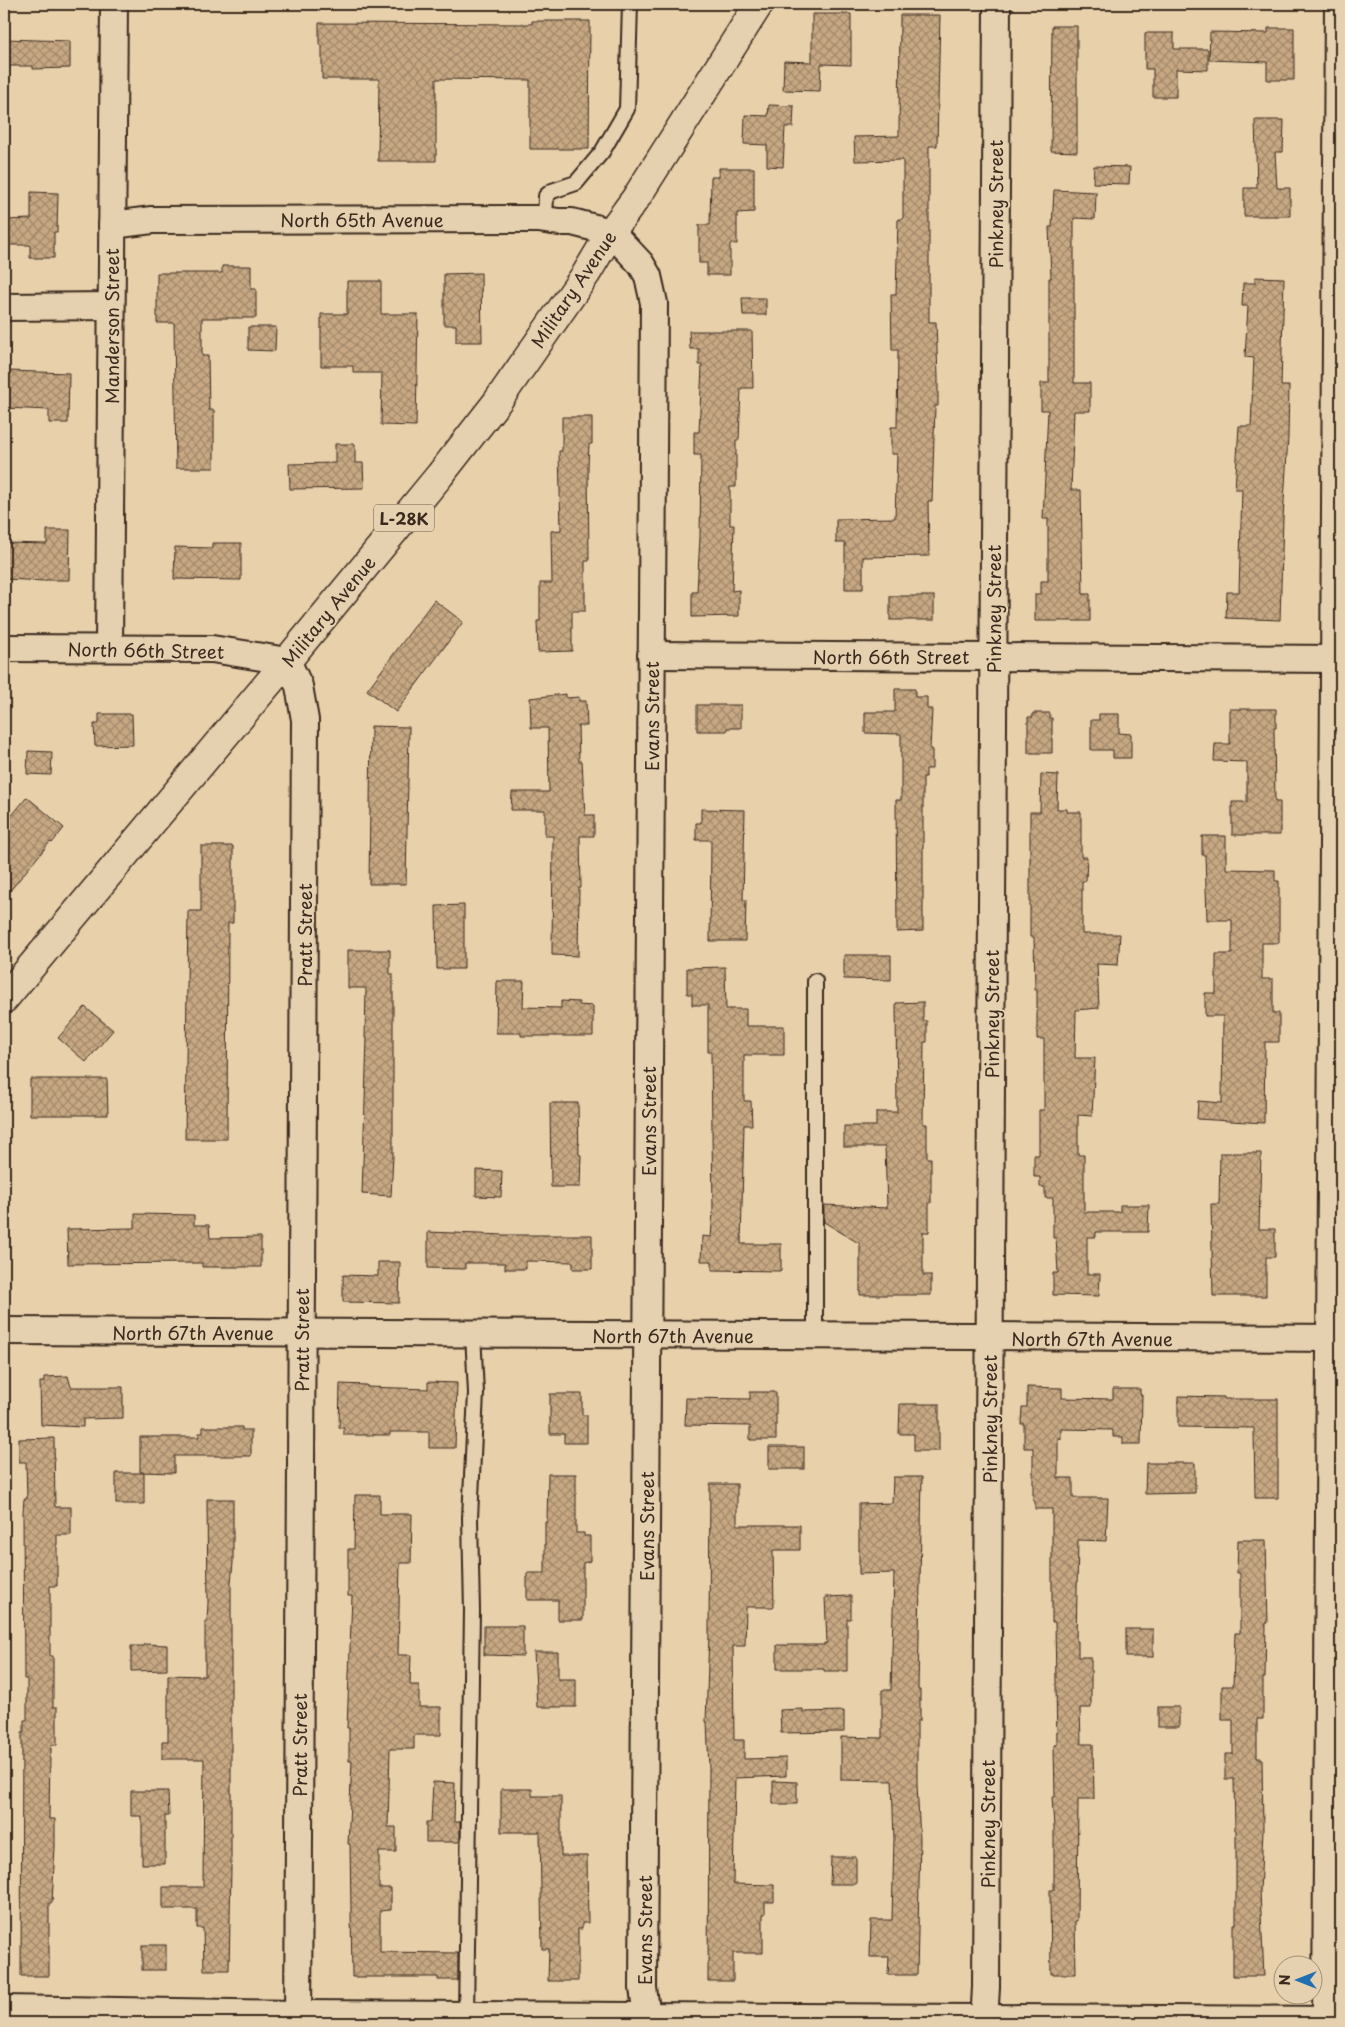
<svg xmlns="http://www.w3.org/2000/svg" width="1345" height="2027" font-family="'Playpen Sans',sans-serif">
<defs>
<pattern id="building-cross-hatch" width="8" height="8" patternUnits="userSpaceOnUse" patternTransform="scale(1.25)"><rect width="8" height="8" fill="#c7a883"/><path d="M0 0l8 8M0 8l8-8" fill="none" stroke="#a3896b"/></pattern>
</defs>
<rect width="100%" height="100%" fill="#e8d0ab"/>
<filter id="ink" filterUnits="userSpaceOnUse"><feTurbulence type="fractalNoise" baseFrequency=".02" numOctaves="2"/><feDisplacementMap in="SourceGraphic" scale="10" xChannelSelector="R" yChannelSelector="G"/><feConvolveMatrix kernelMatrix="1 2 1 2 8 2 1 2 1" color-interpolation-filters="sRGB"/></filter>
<g filter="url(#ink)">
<g fill="url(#building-cross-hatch)" stroke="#3b2a1e">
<polygon points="812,14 851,14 851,65 821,64 820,91 783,90 784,61 812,62"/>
<polygon points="900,15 940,15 937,146 929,146 929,322 936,322 938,377 938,406 935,406 932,501 928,501 929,556 863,557 863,589 845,589 845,543 836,543 836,519 895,518 897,454 891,454 891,427 897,427 898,350 892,350 891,294 896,294 898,219 903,219 903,160 855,161 854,137 899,136"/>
<polygon points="532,21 590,21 589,149 530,149 530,80 436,79 436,161 378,161 379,79 322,79 322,45 319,45 319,23 532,24"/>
<polygon points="1052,26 1077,26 1077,152 1051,151"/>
<polygon points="1268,28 1294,28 1294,80 1267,80 1267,62 1209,60 1210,32 1268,33"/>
<polygon points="1145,33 1174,33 1174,49 1208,49 1208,70 1176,69 1176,97 1153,97 1153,69 1145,69"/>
<polygon points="4,39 70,41 70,68 33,69 33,66 4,66"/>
<polygon points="769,105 794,106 793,127 785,127 783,167 767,166 767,145 744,144 745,115 768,116"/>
<polygon points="1255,120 1284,120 1283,152 1275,152 1277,188 1290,188 1290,216 1244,216 1244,188 1257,188"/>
<polygon points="1094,166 1130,167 1129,184 1093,183"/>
<polygon points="719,168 754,168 754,212 737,213 737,244 730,244 730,275 707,275 707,263 699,263 699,225 710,225 711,177 719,177"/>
<polygon points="1054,190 1096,192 1095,219 1074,218 1074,383 1090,383 1090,411 1074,411 1071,490 1081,490 1083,594 1090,594 1090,621 1035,621 1035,594 1041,594 1041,581 1048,581 1048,519 1043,519 1048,410 1041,410 1041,383 1049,383 1049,278 1051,278 1049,227 1052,227"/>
<polygon points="31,192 58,193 57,232 54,232 54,258 30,258 30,245 4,245 4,220 31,219"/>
<polygon points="222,266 251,266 251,289 256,289 256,318 202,318 202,356 208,356 209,410 214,410 214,468 176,468 174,323 157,323 157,273 222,273"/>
<polygon points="481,273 482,342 456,342 456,325 444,325 444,274"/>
<polygon points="1255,277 1284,278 1281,386 1289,386 1288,437 1283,518 1280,620 1226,618 1227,592 1239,592 1242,489 1235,489 1239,426 1251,426 1254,358 1245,357 1248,306 1242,306 1243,283 1255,283"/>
<polygon points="347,281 381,281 381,314 418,314 416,426 381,425 382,373 353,373 353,366 321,366 321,314 347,314"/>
<polygon points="742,298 766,298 766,315 743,315"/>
<polygon points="248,327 276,327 275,351 248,350"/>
<polygon points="689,331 752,331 753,388 741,388 739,440 736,440 736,487 730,487 730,525 734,525 732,591 739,590 739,616 692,617 692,592 697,592 700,537 701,455 694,455 694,432 699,432 702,365 699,365 699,349 690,349"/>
<polygon points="8,371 69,373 68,423 49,423 49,410 4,408 4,378 8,379"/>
<polygon points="562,417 592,417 592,444 589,444 588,466 589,561 585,561 585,611 572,611 572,651 538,652 537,621 540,621 540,583 552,583 551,531 561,530 559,451 562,451"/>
<polygon points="335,444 355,444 355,463 363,463 364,488 290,489 289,464 335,463"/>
<polygon points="47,530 70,530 69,580 45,580 45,581 4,579 4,543 47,544"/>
<polygon points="212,543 241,543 241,580 174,579 175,547 212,548"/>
<rect x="890" y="596" width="44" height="24"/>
<polygon points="434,600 463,622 396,712 367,690"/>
<polygon points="895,689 915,689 915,697 927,697 927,709 932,709 930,749 932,749 932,769 926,769 926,777 923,777 923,931 897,932 896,800 901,800 901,734 865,733 865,712 895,712"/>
<polygon points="566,694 566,698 579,697 579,701 586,701 587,726 578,726 579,761 582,761 585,815 594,815 594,836 580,836 581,888 579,888 578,956 552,955 553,836 545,836 545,810 511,810 512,792 549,792 548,728 531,728 530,698"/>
<polygon points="697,705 741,705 741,728 727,728 727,731 697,731"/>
<polygon points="1230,709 1276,709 1276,728 1274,728 1275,802 1280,802 1280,835 1232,835 1232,802 1247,802 1247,762 1214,761 1215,744 1230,744"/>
<polygon points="1033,713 1050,713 1050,718 1052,718 1052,753 1028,753 1028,717 1033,717"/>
<polygon points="99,714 132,714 133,745 95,746 94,724 99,724"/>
<polygon points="1099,714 1119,714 1119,733 1131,734 1131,758 1113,758 1113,750 1091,750 1091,720 1099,720"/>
<polygon points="371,726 409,727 406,884 369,884"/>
<polygon points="28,751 52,752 51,775 27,774"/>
<polygon points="1041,774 1058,775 1057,809 1067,809 1067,812 1081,812 1081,857 1087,857 1086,881 1082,881 1082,934 1120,934 1118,965 1097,964 1099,1008 1076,1010 1075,1058 1095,1058 1092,1116 1078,1115 1078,1155 1084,1155 1084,1212 1120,1212 1120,1205 1149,1205 1148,1232 1096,1232 1096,1237 1087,1237 1087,1274 1100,1274 1099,1296 1053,1295 1053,1273 1058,1273 1056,1238 1053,1238 1053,1198 1045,1198 1045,1187 1040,1187 1040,1177 1034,1177 1034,1155 1039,1155 1039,1110 1044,1110 1044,1039 1037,1039 1037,990 1035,990 1034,937 1030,937 1030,812 1040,812"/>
<polygon points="27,797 64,828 52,843 50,842 4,898 4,825"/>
<polygon points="701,809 745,810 743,900 746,900 745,941 710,941 711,840 696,840 696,823 701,823"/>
<polygon points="1202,836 1226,836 1226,869 1275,870 1275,881 1279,881 1279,943 1262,943 1262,979 1273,979 1273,1013 1279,1013 1279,1042 1265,1042 1264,1123 1197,1119 1198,1101 1222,1103 1223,1016 1205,1016 1205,993 1216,993 1216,954 1232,954 1232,920 1207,920 1205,855 1202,855"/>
<polygon points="201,846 233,846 233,923 228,923 227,1139 185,1139 188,911 201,911"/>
<polygon points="464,905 464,969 437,969 436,906"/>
<polygon points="348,950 390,950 390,974 393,974 393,1156 391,1196 362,1194 367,1038 365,1038 366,988 348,988"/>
<polygon points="844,955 891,955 891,980 844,979"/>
<polygon points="725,967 726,1009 746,1009 746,1026 784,1026 784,1055 744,1055 744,1101 751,1101 752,1125 744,1125 741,1244 781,1244 781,1271 712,1270 712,1261 701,1261 702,1236 711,1237 713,1212 711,1052 708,1052 708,1005 692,1005 692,994 687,994 687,968"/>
<polygon points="497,981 524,981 523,1007 561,1008 561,1001 579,1002 579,1005 593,1006 593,1036 521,1036 521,1033 496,1033"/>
<polygon points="923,1002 923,1021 927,1021 927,1042 924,1042 923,1124 927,1124 927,1158 931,1158 931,1203 929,1203 929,1232 923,1232 923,1275 931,1275 931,1295 860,1295 860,1244 824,1222 824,1205 887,1208 885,1147 844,1147 844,1126 876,1126 876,1112 897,1112 896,1003"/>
<polygon points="85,1007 113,1030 86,1062 58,1038"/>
<polygon points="30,1079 107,1079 108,1115 30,1115"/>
<polygon points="550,1103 578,1103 579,1155 581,1155 580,1187 551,1187"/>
<polygon points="1220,1153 1261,1153 1259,1229 1275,1229 1275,1257 1266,1257 1266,1296 1213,1296 1211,1204 1219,1204"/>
<polygon points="476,1170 502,1171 501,1197 476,1196"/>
<polygon points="135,1214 194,1215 194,1225 209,1225 210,1238 261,1237 261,1267 202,1267 202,1263 68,1264 67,1229 135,1228"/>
<polygon points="428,1232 504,1235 592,1235 592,1269 573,1269 573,1262 526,1261 526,1269 505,1269 505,1263 465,1263 465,1269 428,1268"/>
<polygon points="378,1262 400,1262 399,1303 343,1302 343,1275 378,1276"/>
<polygon points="68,1376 71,1387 123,1387 123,1418 83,1419 83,1427 41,1425 40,1382 44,1382 44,1377"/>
<polygon points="428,1382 457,1383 455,1448 429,1448 429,1432 390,1432 390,1435 344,1435 344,1428 339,1428 340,1384 367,1385 367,1387 428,1389"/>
<polygon points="1027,1387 1062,1388 1062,1398 1113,1399 1113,1389 1140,1389 1140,1395 1142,1395 1141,1444 1123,1444 1123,1437 1113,1437 1113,1430 1061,1429 1061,1439 1058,1438 1058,1478 1073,1478 1073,1498 1108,1498 1106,1541 1078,1540 1076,1641 1078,1641 1078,1657 1091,1657 1091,1708 1080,1708 1081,1744 1093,1744 1094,1799 1078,1799 1077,1921 1075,1921 1076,1974 1051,1974 1050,1890 1054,1890 1054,1827 1052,1797 1055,1797 1054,1745 1057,1745 1055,1622 1052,1622 1052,1509 1035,1509 1035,1501 1033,1501 1033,1448 1024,1448 1024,1424 1021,1424 1022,1407 1027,1407"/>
<polygon points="750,1392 776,1392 776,1440 750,1440 750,1426 685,1425 686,1398 750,1399"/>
<polygon points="550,1394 582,1394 582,1415 587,1415 587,1443 564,1443 564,1434 550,1434"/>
<polygon points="1178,1396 1224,1397 1224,1399 1278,1399 1278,1498 1255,1498 1254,1428 1178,1427"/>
<polygon points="900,1404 939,1404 939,1451 914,1451 914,1434 899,1434"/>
<polygon points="203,1427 242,1427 242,1430 251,1430 251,1456 174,1456 174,1473 140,1472 140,1437 199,1437 199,1433 203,1433"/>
<polygon points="54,1438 55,1507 71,1507 71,1535 57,1535 57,1586 50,1586 50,1656 53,1656 53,1707 57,1707 57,1745 51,1745 51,1754 50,1754 49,1819 55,1819 55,1847 52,1903 49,1903 49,1976 21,1976 22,1732 24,1732 24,1720 27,1720 27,1679 24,1679 23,1512 24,1499 27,1499 26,1462 19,1462 19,1439"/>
<rect x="769" y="1447" width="35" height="22"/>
<polygon points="1146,1463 1195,1463 1195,1493 1145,1494"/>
<rect x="116" y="1473" width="28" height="31"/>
<polygon points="548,1474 576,1474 576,1533 584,1533 584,1536 590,1536 590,1561 583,1563 583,1620 558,1620 558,1600 527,1600 527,1573 545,1573 545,1522 547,1522"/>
<polygon points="893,1477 922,1477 918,1690 920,1690 920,1721 917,1721 917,1784 920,1839 917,1975 888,1975 889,1957 870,1957 871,1920 892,1920 894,1839 892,1781 841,1780 841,1737 882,1738 882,1690 891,1690 894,1573 859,1574 859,1504 892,1503"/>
<polygon points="710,1484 737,1484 737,1525 800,1525 800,1550 773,1550 774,1607 746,1607 745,1646 733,1646 734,1740 744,1740 744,1759 786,1758 786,1776 735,1778 733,1884 774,1885 774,1902 765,1902 765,1914 763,1914 763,1953 733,1953 733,1981 708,1981 709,1769 707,1722 706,1722 709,1634"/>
<polygon points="355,1495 380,1495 380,1514 412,1514 411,1563 400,1563 398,1655 411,1655 410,1685 419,1685 419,1707 441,1707 441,1735 414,1735 414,1749 390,1749 388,1827 396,1827 396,1852 379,1852 379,1888 391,1888 391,1910 380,1911 380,1952 458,1953 458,1980 438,1980 438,1977 352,1977 350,1844 348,1844 352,1761 349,1761 349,1728 347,1728 352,1596 348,1596 348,1549 354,1549"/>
<polygon points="207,1499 233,1499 233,1563 231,1582 231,1868 229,1970 204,1970 203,1928 197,1928 197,1909 163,1909 163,1887 203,1887 204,1759 162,1759 162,1741 168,1741 168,1675 205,1676 205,1621 207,1621 208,1603"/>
<polygon points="1238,1540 1266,1540 1268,1623 1266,1623 1265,1678 1263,1678 1263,1719 1257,1719 1257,1758 1262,1758 1263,1830 1260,1892 1264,1976 1233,1976 1233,1924 1236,1924 1236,1830 1235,1830 1234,1779 1225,1779 1225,1754 1233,1754 1233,1720 1222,1720 1222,1686 1233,1686 1235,1633 1240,1633 1240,1573 1237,1573"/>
<polygon points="851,1596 851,1619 847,1619 847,1671 824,1671 824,1669 777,1669 777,1645 824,1645 824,1643 827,1643 825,1597"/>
<polygon points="484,1626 523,1626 523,1656 484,1655"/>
<rect x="1126" y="1629" width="27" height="28"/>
<polygon points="144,1644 167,1645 167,1670 131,1671 131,1646 143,1646"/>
<polygon points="534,1652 558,1652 558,1679 576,1679 576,1707 537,1707"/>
<rect x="1158" y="1707" width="21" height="20"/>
<polygon points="803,1709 803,1712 844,1711 844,1732 781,1733 780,1710"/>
<polygon points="773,1781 797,1782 797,1804 773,1804"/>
<polygon points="433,1782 455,1783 454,1822 460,1822 460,1842 426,1842 426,1822 431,1822"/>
<polygon points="501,1789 532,1789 532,1796 561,1796 561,1856 587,1856 588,1923 582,1923 582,1929 578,1929 578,1981 548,1981 549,1949 542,1949 540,1832 501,1832"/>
<polygon points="131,1791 168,1791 169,1816 165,1816 165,1864 142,1864 142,1816 131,1816"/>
<polygon points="831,1857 856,1857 856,1884 830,1884"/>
<rect x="142" y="1945" width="24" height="25"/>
</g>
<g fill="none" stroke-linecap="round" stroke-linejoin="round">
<g stroke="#3b2a1e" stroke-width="18">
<g id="lane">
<polyline points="545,220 546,196 552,191 576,183 602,152 627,109 630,4"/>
<polyline points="815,1336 815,981"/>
<polyline points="466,2015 472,1611 470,1518 476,1393 473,1333"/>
</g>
</g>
<g stroke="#3b2a1e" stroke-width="30">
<g id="street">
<polyline points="112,225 152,220 538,219 559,222 572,222 611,232 641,264 648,276 654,303 643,1988 648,2023"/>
<polyline points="4,307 111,306"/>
<polyline points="4,648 212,649 287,661 299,686 305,720 298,2023"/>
<polyline points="109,648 114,4"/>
<polyline points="651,655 1341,659"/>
<polyline points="4,1331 1341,1338"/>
<polyline points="4,2009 298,2014 1341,2020"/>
<polyline points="1326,2020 1338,4"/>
<polyline points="984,2023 986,1987 997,4"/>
</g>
</g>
<g stroke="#3b2a1e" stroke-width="31">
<polyline id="primary" points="4,999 287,661 440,475 497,402 586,274 611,232 636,198 759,4"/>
</g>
<use href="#lane" stroke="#e5d1b0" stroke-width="14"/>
<use href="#street" stroke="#e5d1b0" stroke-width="26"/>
<use href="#primary" stroke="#e5d1b0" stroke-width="28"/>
</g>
</g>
<g text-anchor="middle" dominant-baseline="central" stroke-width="4" stroke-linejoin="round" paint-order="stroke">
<rect fill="#e5d1b0" stroke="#6e5c4a" stroke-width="1" x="374" y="504.5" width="60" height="27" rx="4"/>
<g font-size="16" font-weight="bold" fill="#3b2a1e">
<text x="404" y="518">L-28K</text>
</g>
<g font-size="18" fill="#3b2a1e" stroke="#e5d1b0">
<text transform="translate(995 204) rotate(-90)">Pinkney Street</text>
<text x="362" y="219">North 65th Avenue</text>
<text transform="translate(573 289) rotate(-56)">Military Avenue</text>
<text transform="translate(111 326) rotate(-90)">Manderson Street</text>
<text transform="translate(993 609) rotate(-90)">Pinkney Street</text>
<text transform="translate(328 611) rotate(-51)">Military Avenue</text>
<text transform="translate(146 650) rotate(1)">North 66th Street</text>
<text x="891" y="656">North 66th Street</text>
<text transform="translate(651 716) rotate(-90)">Evans Street</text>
<text transform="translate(304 935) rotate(-90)">Pratt Street</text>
<text transform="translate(991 1014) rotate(-90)">Pinkney Street</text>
<text transform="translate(648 1121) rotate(-90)">Evans Street</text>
<text x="193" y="1332">North 67th Avenue</text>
<text x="673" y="1335">North 67th Avenue</text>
<text x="1092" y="1338">North 67th Avenue</text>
<text transform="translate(301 1340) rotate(-90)">Pratt Street</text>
<text transform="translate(989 1419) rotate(-90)">Pinkney Street</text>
<text transform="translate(646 1526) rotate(-90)">Evans Street</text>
<text transform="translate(299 1745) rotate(-90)">Pratt Street</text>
<text transform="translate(987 1824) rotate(-90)">Pinkney Street</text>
<text transform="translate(644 1930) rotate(-90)">Evans Street</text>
</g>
</g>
<rect width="1345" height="2027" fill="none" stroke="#e5d1b0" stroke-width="20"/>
<rect x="10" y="10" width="1325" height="2007" fill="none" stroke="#3b2a1e" stroke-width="2" filter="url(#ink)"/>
<g transform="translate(1298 1980) rotate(270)"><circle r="24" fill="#e5d1b0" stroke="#a18e76"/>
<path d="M0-4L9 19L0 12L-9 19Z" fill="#1f6fb2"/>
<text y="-8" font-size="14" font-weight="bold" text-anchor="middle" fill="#3b2a1e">N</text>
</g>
</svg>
